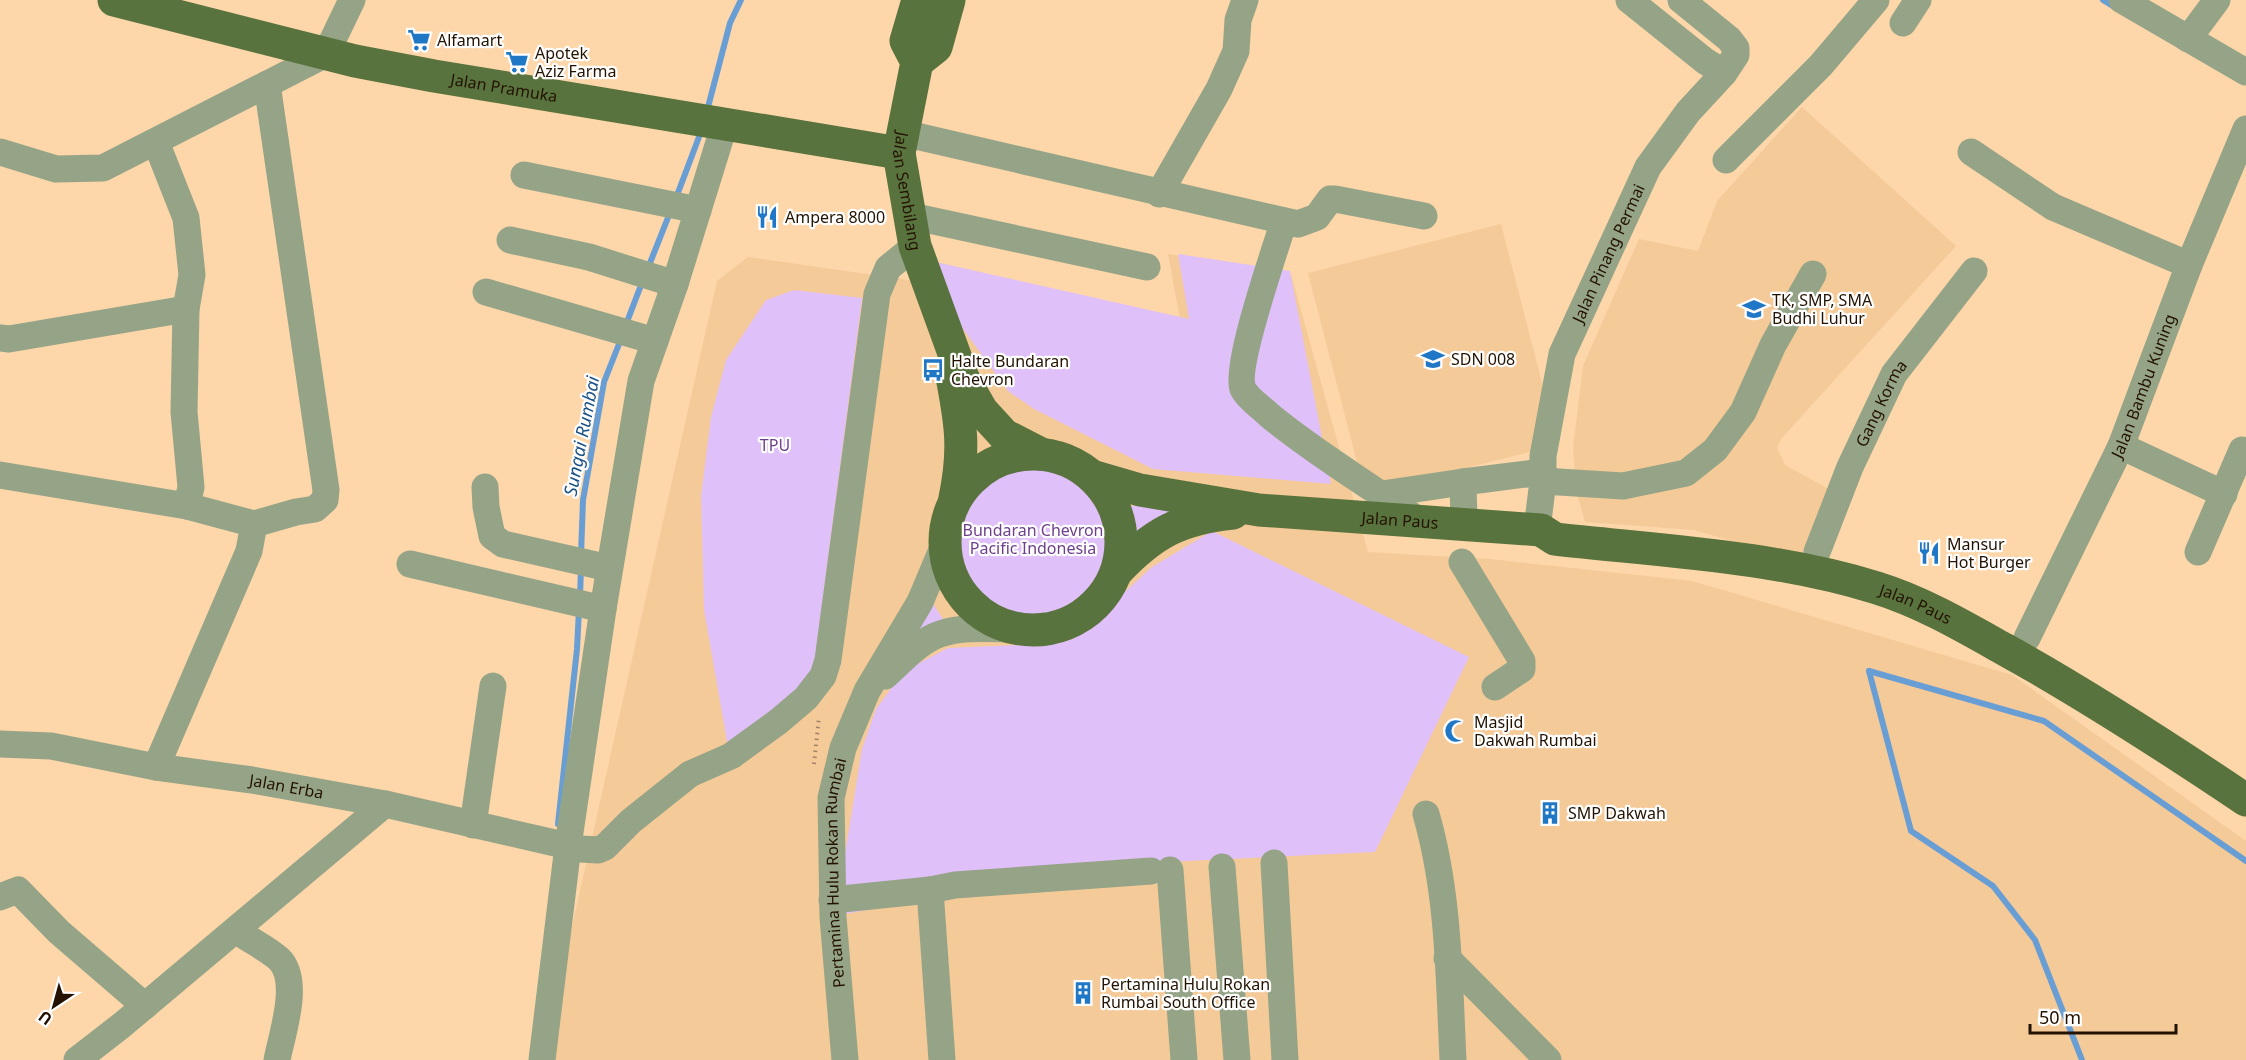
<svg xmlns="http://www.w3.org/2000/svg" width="2246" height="1060" font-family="'Noto Sans',sans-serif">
<rect width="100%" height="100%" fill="#fdd6aa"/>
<g fill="#f5ca99">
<polygon points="1802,107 1956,246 1781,439 1777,448 1785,465 1834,492 1804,562 1694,530 1585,522 1577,494 1573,448 1583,366 1639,239 1698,251 1717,201"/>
<polygon points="1501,224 1558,445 1365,493 1308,273"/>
<polygon points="1168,254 1291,274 1368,552 1490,559 1692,581 2012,675 2246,841 2246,1060 542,1060 717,281 748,257 1180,319"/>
</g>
<g fill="#e0c0f8">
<polygon points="1178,254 1290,271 1331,484 1153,469 1034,409 1008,391 953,315 936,262 1189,319"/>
<polygon points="794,290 862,298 811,689 729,753 704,610 701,496 711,417 726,360 766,300"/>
<circle cx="1033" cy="540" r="77"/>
<polygon points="1160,505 1205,507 1132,540 1127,506"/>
<polygon points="1212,531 1469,657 1375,852 1123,864 839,915 844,860 862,749 876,709 904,671 948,648 1042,644 1073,639 1152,567"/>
<polygon points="931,601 945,622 923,632 916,629"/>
</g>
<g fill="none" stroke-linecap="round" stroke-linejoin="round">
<g stroke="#699ed5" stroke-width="6">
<polyline points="2103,0 2116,8"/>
<polyline points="707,111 730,23 741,0"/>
<polyline points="676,198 702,129"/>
<polyline points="648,268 671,210"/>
<polyline points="625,327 643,280"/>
<polyline points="581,555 583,500 604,382 621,339"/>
<polyline points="580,597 581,568"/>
<polyline points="1869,671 1911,831 1993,886 2035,940 2082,1060"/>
<polyline points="1869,671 2044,721 2246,861"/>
<polyline points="558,824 577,649 579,610"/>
</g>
<polyline stroke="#a08362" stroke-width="4" stroke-dasharray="1.5 4.5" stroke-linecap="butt" points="814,764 819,717"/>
<g stroke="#95a487" stroke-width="27">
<polyline points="1629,0 1705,61 1724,73"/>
<polyline points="2122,0 2246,72"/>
<polyline points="1903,23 1918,0"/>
<polyline points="2188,39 2217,0"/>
<polyline points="903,133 1298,224 1317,217 1330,199 1335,199 1424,216"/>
<polyline points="156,142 186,218 192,275 186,309 184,412 191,487 187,506"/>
<polyline points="0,152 56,169 103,168 326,54 352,0"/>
<polyline points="1971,152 2053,207 2189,265"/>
<polyline points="1726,160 1821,65 1876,0"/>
<polyline points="524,175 698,210"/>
<polyline points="1159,194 1219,89 1236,51 1238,20 1245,0"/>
<polyline points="911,216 1147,267"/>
<path d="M1284,221c-9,29 -50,146 -41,168 5,10 18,18 26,26 47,39 99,69 149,105"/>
<polyline points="510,240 589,257 675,284"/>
<polyline points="486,292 655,341"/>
<polyline points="0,338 9,339 186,309"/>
<polyline points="2121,446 2224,494"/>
<polyline points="0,475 187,506 254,524 249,551 156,767"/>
<polyline points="1543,481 1623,486 1686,473 1715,450 1743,412 1773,345 1813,274"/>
<polyline points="485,487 486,507 492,536 503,544 609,568"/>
<polyline points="1382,494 1463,482"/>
<polyline points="1464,522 1463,482 1534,473"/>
<polyline points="254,524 296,512 315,509 325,500 326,490 267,84"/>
<path id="s1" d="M1537,529l6,-48v-25l19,-102 86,-187 40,-55 36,-39 12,-18v-7l-7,-9 -48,-39"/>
<path id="s2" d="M1817,552l33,-85 44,-93 80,-103"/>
<polyline points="2198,552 2242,450"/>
<polyline points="1462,562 1522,661 1522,669 1495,687"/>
<polyline points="410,564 603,609"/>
<path id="s3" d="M2027,638l94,-192 68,-181 57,-136"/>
<path d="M885,676c16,-14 34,-35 55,-42 23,-8 52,-5 75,-5"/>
<path id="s4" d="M0,744l51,2 105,21 96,13 133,24 196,45 17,1 7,-3 26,-26 59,-47 41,-18 48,-35 27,-23 17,-22 5,-16 49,-366 11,-26 27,-22"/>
<path d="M1426,814c23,79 23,164 27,246"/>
<polyline points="473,825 493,686"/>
<polyline points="1274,863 1285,1060"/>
<polyline points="1222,867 1237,1060"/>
<polyline points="1170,870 1184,1060"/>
<polyline points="0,897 18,890 59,932 145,1006"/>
<polyline points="832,900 930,890"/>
<path d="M236,930c13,10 31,18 43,29 22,21 3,75 -2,101"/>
<polyline points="1447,958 1548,1060"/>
<polyline points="77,1060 122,1025 385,804"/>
<polyline points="542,1060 568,846 603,609 641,381 675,284 725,123"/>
<path id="s5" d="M845,1060l-12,-143 -2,-119 12,-50 24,-57 53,-89 24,-57"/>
<polyline points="942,1060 930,890 955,885 1151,871"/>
</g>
<g stroke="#58733d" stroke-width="33">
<path id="s6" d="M114,0l241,61 79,15 465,77"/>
<path id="s7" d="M918,0l-12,41 11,21 -18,91 16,93 48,132 19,33 22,24 37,19"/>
<polyline points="917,62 936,47 949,0"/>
<path d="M952,377c9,47 13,73 3,121"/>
<circle cx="1033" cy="542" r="88"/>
<path id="s8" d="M1092,476l48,14 119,20 282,20 14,9c107,12 219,17 322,49 45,14 86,38 127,61 83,46 163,98 242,151"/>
<path d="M1117,571c36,-38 64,-53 116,-58"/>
</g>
</g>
<defs>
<g id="supermarket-bare" transform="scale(1.8)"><path d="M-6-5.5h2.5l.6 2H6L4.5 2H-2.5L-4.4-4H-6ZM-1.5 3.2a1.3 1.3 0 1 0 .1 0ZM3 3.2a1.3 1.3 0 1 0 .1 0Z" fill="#2077c5" stroke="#fff" stroke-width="2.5" paint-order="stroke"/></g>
<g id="restaurant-bare" transform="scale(1.8)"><path d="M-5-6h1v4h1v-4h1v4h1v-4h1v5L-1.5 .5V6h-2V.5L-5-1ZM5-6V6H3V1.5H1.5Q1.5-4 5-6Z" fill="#2077c5" stroke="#fff" stroke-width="2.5" paint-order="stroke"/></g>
<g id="school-bare" transform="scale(1.8)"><path d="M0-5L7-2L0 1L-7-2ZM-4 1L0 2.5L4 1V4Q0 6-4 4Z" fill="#2077c5" stroke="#fff" stroke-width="2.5" paint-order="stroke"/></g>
<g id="bus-bare" transform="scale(1.8)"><path d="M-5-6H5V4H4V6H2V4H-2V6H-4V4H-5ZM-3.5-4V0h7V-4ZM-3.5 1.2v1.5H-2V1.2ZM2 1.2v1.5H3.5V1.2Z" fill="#2077c5" stroke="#fff" stroke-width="2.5" paint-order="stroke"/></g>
<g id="mosque-bare" transform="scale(1.8)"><path d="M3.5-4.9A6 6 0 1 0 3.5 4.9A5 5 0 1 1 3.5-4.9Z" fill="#2077c5" stroke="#fff" stroke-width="2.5" paint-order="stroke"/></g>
<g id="building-bare" transform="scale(1.8)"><path d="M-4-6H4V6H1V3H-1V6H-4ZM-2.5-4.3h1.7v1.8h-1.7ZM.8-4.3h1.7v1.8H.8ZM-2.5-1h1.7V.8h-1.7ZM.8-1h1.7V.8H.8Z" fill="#2077c5" stroke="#fff" stroke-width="2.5" paint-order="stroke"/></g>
</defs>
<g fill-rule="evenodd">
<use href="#supermarket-bare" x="419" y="40"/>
<use href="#supermarket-bare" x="517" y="62"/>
<use href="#restaurant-bare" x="767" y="217"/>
<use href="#school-bare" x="1754" y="309"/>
<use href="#school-bare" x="1433" y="359"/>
<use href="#bus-bare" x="933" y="370"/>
<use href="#restaurant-bare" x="1929" y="553"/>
<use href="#mosque-bare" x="1456" y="731"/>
<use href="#building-bare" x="1550" y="813"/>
<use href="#building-bare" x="1083" y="993"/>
</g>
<g text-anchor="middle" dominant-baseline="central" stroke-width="4.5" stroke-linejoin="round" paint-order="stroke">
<g font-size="16" fill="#231200" stroke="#fff" text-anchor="start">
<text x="437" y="40">Alfamart</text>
<text x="535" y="53">Apotek<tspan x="535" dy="18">Aziz Farma</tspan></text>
<text x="785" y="217">Ampera 8000</text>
<text x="1772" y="300">TK, SMP, SMA<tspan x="1772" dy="18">Budhi Luhur</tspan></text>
<text x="1451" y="359">SDN 008</text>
<text x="951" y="361">Halte Bundaran<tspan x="951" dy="18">Chevron</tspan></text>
<text x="1947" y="544">Mansur<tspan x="1947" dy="18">Hot Burger</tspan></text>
<text x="1474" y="722">Masjid<tspan x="1474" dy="18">Dakwah Rumbai</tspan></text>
<text x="1568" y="813">SMP Dakwah</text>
<text x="1101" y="984">Pertamina Hulu Rokan<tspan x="1101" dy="18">Rumbai South Office</tspan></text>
</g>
<g font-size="16" fill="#231200" stroke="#fff">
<text stroke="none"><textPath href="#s6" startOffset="400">Jalan Pramuka</textPath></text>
<text stroke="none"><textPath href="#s7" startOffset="198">Jalan Sembilang</textPath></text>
<text stroke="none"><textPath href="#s1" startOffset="288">Jalan Pinang Permai</textPath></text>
<text stroke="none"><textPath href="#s3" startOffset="278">Jalan Bambu Kuning</textPath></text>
<text stroke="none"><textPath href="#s2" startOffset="162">Gang Korma</textPath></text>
<text stroke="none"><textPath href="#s8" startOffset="312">Jalan Paus</textPath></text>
<text stroke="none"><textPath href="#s8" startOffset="838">Jalan Paus</textPath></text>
<text stroke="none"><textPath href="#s4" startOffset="290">Jalan Erba</textPath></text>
<text stroke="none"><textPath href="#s5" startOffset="188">Pertamina Hulu Rokan Rumbai</textPath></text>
</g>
<g font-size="16" fill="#6e3f8c" stroke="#fff">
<text x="775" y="445">TPU</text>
<text x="1033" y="530">Bundaran Chevron<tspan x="1033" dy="18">Pacific Indonesia</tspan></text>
</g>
<g font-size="18" font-style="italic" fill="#1a5286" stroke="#fff">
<text transform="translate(581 436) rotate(-79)">Sungai Rumbai</text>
</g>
</g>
<g transform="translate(54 1006) rotate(216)" stroke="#ffffff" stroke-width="4.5" paint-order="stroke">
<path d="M0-4.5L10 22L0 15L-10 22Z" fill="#231200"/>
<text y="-9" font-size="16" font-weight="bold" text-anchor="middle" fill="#231200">U</text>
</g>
<path d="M2030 1024v9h146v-9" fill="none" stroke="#231200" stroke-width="3"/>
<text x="2039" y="1024" font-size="18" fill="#231200" stroke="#ffffff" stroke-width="4.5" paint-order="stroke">50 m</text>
</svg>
